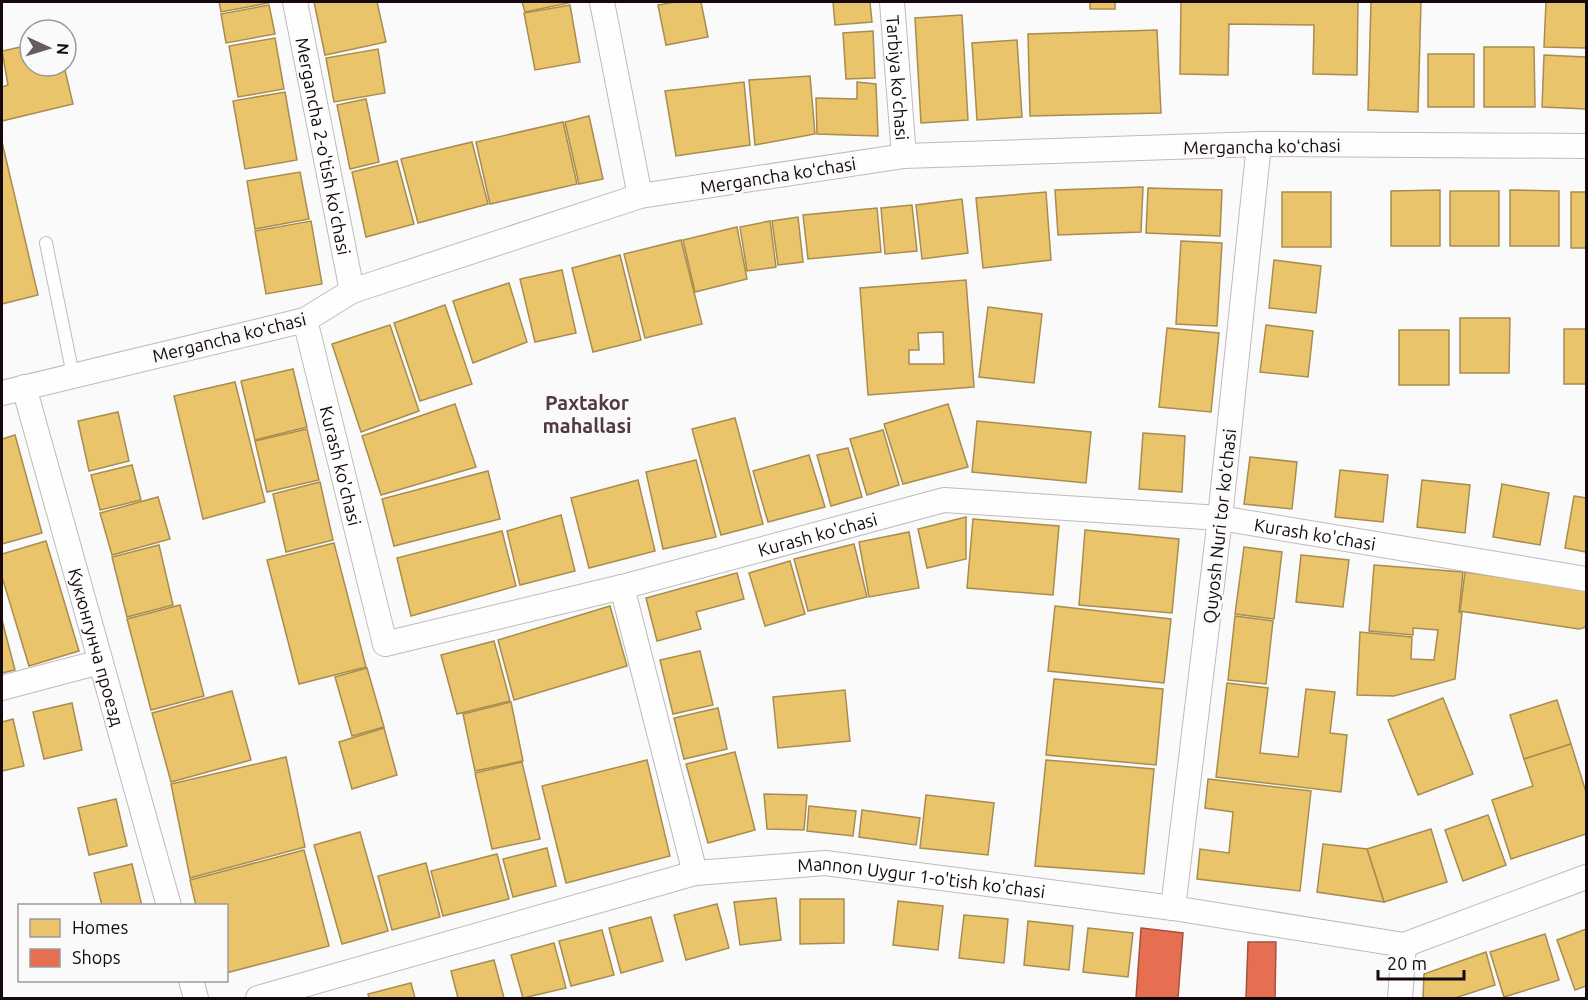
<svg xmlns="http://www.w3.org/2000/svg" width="1588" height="1000" font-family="Ubuntu,sans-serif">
<rect width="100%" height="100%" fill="#fafafa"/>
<g fill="#e9c46a" stroke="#a98c4f" stroke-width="1.5" fill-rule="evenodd">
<polygon points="219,2 269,2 269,3 221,12"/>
<polygon points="314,2 377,2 386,42 325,55"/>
<polygon points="522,2 569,2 569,3 525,12"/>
<polygon points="675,2 701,2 708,37 666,45 658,5"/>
<polygon points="833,2 870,2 872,22 835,25"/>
<rect x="1090" y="2" width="25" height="7"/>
<polygon points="1181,2 1358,2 1357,75 1313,74 1314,25 1229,24 1228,75 1180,74"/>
<polygon points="1371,2 1421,2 1418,112 1368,110"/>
<polygon points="1546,2 1586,2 1586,48 1544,47"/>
<polygon points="269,5 275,34 226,43 221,14"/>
<polygon points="570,5 580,62 535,70 524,13"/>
<polygon points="962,15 968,120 921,123 915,18"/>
<polygon points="1157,30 1161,113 1030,116 1028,34"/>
<polygon points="873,31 875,78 846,79 843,33"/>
<polygon points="275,38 284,89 238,97 229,46"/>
<polygon points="1017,40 1022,117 977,120 972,43"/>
<polygon points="30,45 30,66 64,66 73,104 2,121 2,87 8,85 2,51"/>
<polygon points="1484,47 1534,47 1535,107 1484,107"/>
<polygon points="378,49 385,93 334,102 326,58"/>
<rect x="1428" y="54" width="46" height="53"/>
<polygon points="1544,55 1586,57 1586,109 1542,107"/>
<polygon points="810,76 815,134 755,145 749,80"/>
<polygon points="744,82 750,145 676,156 665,91"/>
<polygon points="857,82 876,84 878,136 817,134 816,98 857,99"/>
<polygon points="285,92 297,160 245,169 233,101"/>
<polygon points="366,99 379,162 350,169 337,105"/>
<polygon points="589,116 603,179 579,184 565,122"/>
<polygon points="563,122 577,184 490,204 476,142"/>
<polygon points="2,142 38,295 2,304"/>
<polygon points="472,142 488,204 418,223 401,159"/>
<polygon points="397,161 414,224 366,237 352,172"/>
<polygon points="300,172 309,219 255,229 247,181"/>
<polygon points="1143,187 1141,232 1058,235 1055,190"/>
<polygon points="1148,188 1222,190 1220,236 1146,233"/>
<polygon points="1440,190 1440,246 1391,246 1391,191"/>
<polygon points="1510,190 1559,191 1559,246 1510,246"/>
<rect x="1450" y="191" width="49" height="55"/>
<polygon points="1046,192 1051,260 983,268 976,198"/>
<rect x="1282" y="192" width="49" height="55"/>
<rect x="1571" y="192" width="15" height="56"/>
<polygon points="962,199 968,253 922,259 916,205"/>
<polygon points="912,205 917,251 885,254 881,208"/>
<polygon points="877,208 881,252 808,259 803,215"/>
<polygon points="798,217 803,262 778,265 772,221"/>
<polygon points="311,221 322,284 266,294 255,231"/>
<polygon points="770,221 776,267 747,271 740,227"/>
<polygon points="737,227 747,279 695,292 683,240"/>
<polygon points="681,240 702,324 645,338 624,254"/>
<polygon points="1181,241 1222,243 1217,326 1176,324"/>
<polygon points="620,255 641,340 593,352 572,268"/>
<polygon points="1274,260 1321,266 1316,313 1269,308"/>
<polygon points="562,270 576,333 535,342 520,279"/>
<path d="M966,280l8,107 -106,8 -8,-107zM943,332l1,32h-35v-14h10l-1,-17z"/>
<polygon points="509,283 527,342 473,363 453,301"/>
<polygon points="445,305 472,384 420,401 394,323"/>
<polygon points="988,307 1042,314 1034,383 979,377"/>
<polygon points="1460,318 1510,318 1509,373 1460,373"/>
<polygon points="390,325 419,411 361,432 332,344"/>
<polygon points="1266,325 1313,331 1308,377 1260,372"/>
<polygon points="1167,328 1219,333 1211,412 1159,407"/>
<rect x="1564" y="329" width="22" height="55"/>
<rect x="1399" y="330" width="50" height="55"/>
<polygon points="293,369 307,427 255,440 241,381"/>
<polygon points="235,382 265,502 203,519 174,396"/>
<polygon points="455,404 476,467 381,495 362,436"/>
<polygon points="948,404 968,467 903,484 884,424"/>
<polygon points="118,412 129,461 89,471 78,421"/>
<polygon points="735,418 763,524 721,535 692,429"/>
<polygon points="977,421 1091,432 1086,483 972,472"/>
<polygon points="307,429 319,480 267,492 255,441"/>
<polygon points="883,430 899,485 867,495 850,439"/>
<polygon points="1143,433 1185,436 1182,492 1139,489"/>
<polygon points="15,435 42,533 2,544 2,439"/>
<polygon points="848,448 862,497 831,506 817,455"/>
<polygon points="809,455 825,507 768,522 753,471"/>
<polygon points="1250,457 1297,462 1292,509 1244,504"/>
<polygon points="696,460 716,537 663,549 646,472"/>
<polygon points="132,465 141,500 100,510 91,475"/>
<polygon points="1340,470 1388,475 1383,522 1335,517"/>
<polygon points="488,471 500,519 394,546 382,499"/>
<polygon points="638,480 655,551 589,568 571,498"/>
<polygon points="1422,480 1470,485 1465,533 1417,527"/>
<polygon points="320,482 333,540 286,552 273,494"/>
<polygon points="1502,484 1549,493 1540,545 1493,537"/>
<polygon points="1574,496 1586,498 1586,552 1565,548"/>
<polygon points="158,497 170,539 112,555 100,513"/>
<polygon points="561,515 575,571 520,585 507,531"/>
<polygon points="966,517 966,559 927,568 918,529"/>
<polygon points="973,519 1059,526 1053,595 967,588"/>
<polygon points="1085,530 1179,539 1172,613 1079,605"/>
<polygon points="502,531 516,586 411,616 397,558"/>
<polygon points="909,532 919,588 869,597 859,542"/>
<polygon points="46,541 79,651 29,666 2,577 2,554"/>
<polygon points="334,543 366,667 299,684 267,560"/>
<polygon points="854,544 867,597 808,611 794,559"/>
<polygon points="159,545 173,605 127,617 112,557"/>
<polygon points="1244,547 1282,552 1274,619 1235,614"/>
<polygon points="1301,555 1349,560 1343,607 1296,602"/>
<polygon points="790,561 805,614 765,626 749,573"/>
<polygon points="1374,565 1463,572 1459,612 1462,613 1455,679 1394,696 1357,695 1360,632 1412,637 1411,659 1434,660 1438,630 1413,628 1413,635 1369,631"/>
<polygon points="1465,572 1586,589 1586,627 1579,629 1460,611"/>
<polygon points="737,573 744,599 696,612 701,629 657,641 646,598"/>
<polygon points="180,605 204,696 151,710 127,619"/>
<polygon points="610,606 627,666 514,700 498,640"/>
<polygon points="1055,606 1171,619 1164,683 1048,671"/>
<polygon points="1235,616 1273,621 1266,684 1228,680"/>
<polygon points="2,620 15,670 2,673"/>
<polygon points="494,641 510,701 457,714 441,655"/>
<polygon points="700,651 713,705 673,714 660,660"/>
<polygon points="367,668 384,727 352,736 335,677"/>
<polygon points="1054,679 1163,689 1156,765 1046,755"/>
<polygon points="1227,683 1268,688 1260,753 1298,757 1306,689 1335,692 1330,733 1347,735 1341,792 1216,777"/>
<polygon points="845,690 850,741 778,748 773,697"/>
<polygon points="232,691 251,760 171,782 152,713"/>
<polygon points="1443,698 1473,774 1418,795 1388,720"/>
<polygon points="1557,700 1571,744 1524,759 1510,715"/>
<polygon points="511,702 523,761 475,771 463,714"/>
<polygon points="72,703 82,750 44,759 33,712"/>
<polygon points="718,708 727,749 684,759 674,718"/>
<polygon points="13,719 24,766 2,771 2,722"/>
<polygon points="384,728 397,775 352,789 339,742"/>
<polygon points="1571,744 1586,792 1586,834 1511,859 1492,800 1533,786 1524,759"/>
<polygon points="735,752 755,830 708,843 686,764"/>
<polygon points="286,757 305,847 190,878 171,784"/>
<polygon points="647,760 670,856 566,883 542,786"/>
<polygon points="1046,760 1154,769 1144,874 1035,866"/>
<polygon points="522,762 540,839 492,849 475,773"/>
<polygon points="1208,779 1311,791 1300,891 1197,879 1200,849 1229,853 1233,812 1205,808"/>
<polygon points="764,794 807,795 804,830 767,829"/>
<polygon points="926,795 994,803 988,855 920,848"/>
<polygon points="116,799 127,846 89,855 78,808"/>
<polygon points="809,806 856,811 853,836 807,831"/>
<polygon points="862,810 920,818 916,845 859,837"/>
<polygon points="1488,815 1506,865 1463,881 1445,830"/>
<polygon points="1431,829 1447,882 1384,902 1367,849"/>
<polygon points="360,832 388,931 342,944 314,845"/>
<polygon points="1323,844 1367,849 1384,902 1317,892"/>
<polygon points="547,848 556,886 513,897 503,859"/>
<polygon points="304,850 329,946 226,973 226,906 196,906 190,880"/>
<polygon points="497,854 509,899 443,916 431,871"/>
<polygon points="426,863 440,917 392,930 378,876"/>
<polygon points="132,864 142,906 102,906 94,873"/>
<polygon points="776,898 781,940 740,945 734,902"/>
<polygon points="800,899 844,899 844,943 800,944"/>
<polygon points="898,901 943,906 938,950 893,945"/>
<polygon points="717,904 729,948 686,960 674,915"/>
<polygon points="964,915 1008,919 1004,963 959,958"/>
<polygon points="651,917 663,961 621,973 609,928"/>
<polygon points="1028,921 1073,926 1069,970 1024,965"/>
<polygon points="1088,928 1133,933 1128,977 1083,972"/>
<polygon points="1586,929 1586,986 1575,990 1557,940"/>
<polygon points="602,930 614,975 571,986 559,941"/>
<polygon points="1545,934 1559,980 1504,997 1490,952"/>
<polygon points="554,943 566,988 523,998 511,955"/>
<polygon points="1486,952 1495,985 1455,998 1423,998 1424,974"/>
<polygon points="494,960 504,998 458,998 451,971"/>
<polygon points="411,983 415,998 369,998 368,994"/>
</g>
<g fill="#e76f51" stroke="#a8503d" stroke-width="1.5">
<polygon points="1141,928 1183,933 1178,998 1136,998"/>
<polygon points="1248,942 1276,942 1275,998 1246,998"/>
</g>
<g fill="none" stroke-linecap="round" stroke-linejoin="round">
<g stroke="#c0babc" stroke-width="14">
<polyline id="service" points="46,243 73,375"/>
</g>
<g stroke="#c0babc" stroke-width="26">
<g id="minor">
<path id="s1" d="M295,2l57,289"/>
<polyline points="602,2 640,196"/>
<path id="s2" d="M892,2l12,154"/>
<path id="s3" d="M305,320l80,324 237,-57 322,-87 276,18 366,61"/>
<path id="s4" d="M24,387l145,519"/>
<polyline points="2,393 305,320 352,291 640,196 904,156 1259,144 1586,146"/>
<polyline points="622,587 695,873"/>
<polyline points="2,688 100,662"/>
<polyline points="1173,908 1220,518 1259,144"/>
<polyline points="191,980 196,998"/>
<path id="s5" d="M258,998l437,-125 130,-10 348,45 231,37 182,-68"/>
<polyline points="1400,998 1404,945"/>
</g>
</g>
<use href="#service" stroke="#fefefe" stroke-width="12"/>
<use href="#minor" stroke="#fefefe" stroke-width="24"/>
</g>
<g text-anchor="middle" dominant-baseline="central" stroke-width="6" stroke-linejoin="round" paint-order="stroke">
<g font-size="18" fill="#15090f" stroke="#fafafa">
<text stroke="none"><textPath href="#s2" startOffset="76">Tarbiya ko'chasi</textPath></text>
<text stroke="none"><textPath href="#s1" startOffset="147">Mergancha 2-o'tish ko'chasi</textPath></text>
<text transform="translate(1262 146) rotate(-1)">Mergancha koʻchasi</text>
<text transform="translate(778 175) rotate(-9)">Mergancha koʻchasi</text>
<text transform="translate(229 337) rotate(-14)">Mergancha koʻchasi</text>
<text stroke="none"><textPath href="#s3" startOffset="150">Kurash ko'chasi</textPath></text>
<text transform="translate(1219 526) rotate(-84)">Quyosh Nuri tor koʻchasi</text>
<text stroke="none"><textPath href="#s3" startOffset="780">Kurash ko'chasi</textPath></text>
<text stroke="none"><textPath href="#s3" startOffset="1284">Kurash ko'chasi</textPath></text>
<text stroke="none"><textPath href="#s4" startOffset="270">Кукюнгунча проезд</textPath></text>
<text stroke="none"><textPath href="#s5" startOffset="682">Mannon Uygur 1-o'tish ko'chasi</textPath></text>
</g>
<g font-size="20" font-weight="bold" fill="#543745" stroke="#fafafa">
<text x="587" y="402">Paxtakor<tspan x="587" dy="23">mahallasi</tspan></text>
</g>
</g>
<rect width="1588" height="1000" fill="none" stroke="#15090f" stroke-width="6"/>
<rect x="18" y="904" width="210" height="78" fill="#fafafa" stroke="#9e9a9c" stroke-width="1.5"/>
<rect x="30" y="919" width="30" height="18" fill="#e9c46a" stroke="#9e9a9c" stroke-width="1.5"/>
<text x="72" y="934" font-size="18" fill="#15090f">Homes</text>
<rect x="30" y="949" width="30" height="18" fill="#e76f51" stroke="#9e9a9c" stroke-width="1.5"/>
<text x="72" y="964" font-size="18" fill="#15090f">Shops</text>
<g transform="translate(48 48) rotate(94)"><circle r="28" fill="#fafafa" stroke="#9e9a9c" stroke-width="1.5"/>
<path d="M0-4.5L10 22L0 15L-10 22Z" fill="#655d61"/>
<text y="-9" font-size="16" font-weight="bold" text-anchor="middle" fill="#15090f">N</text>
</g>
<path d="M1378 970v9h86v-9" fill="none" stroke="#15090f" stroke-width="3"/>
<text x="1387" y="970" font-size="18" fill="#15090f" stroke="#fafafa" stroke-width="4.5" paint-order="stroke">20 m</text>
</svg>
